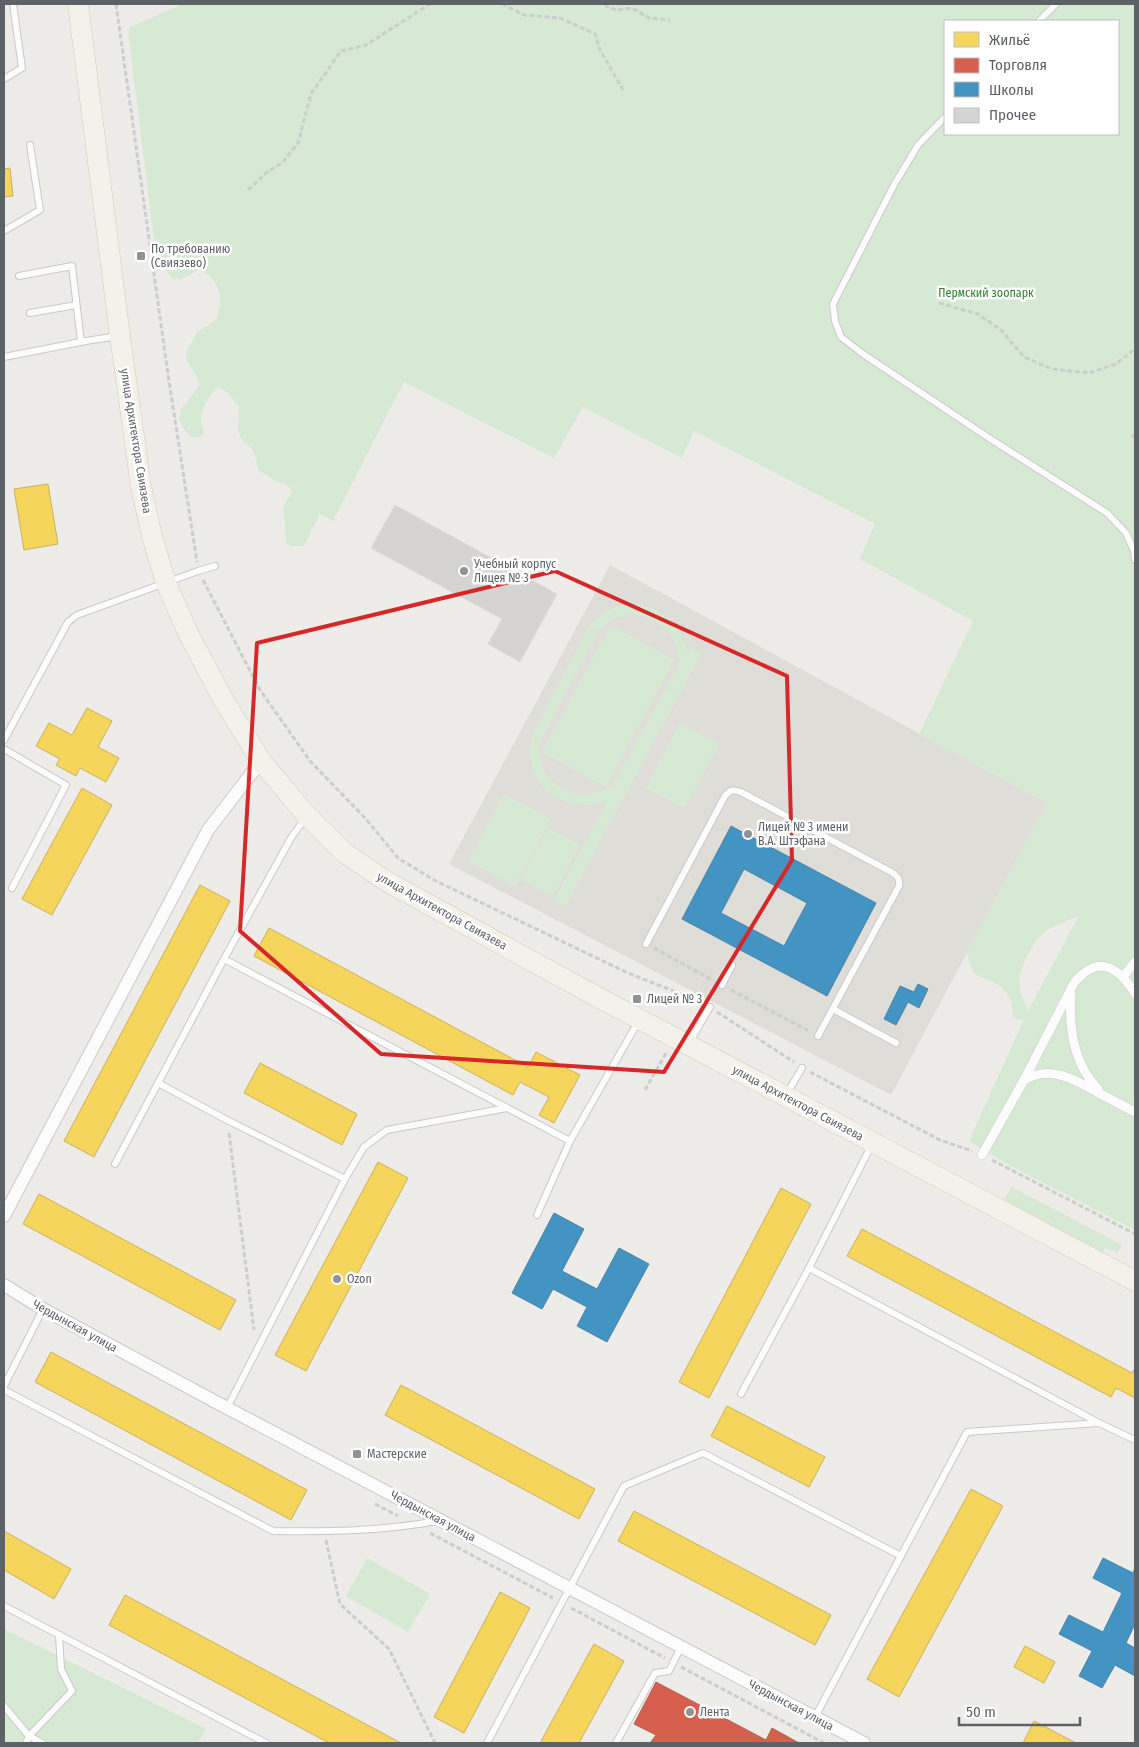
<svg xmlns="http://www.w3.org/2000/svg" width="1139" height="1747" font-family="'Fira Sans Condensed',sans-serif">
<rect width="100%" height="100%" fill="#eeece8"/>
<polygon fill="#dfddd7" points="610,565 1047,803 891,1095 449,864"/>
<g fill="#d6ead3" fill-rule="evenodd">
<path d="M183,4h952v1226l-128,-66 -38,-23 55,-122 -7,1 -4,-3c-1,-9 -1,-19 -8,-26 -17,-20 -33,-3 -38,-39l80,-149 -128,-69 54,-113 -113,-62 15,-35 -181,-93 -12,27 -99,-51 -29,51 -150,-76 -71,139 -13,-7 -16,32h-13l-5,-3c-1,-6 0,-11 -1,-16 -1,-20 -6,-17 7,-34 -5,-13 -10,-8 -19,-13 -5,-3 -10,-7 -15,-10 -2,-9 -2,-19 -10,-25 -4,-3 -6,-4 -8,-9 -4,-10 0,-20 -1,-31 -9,-7 -10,-14 -21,-18 -8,5 -18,25 -17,34 1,4 2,9 4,12l-6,4h-7l-7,-6 -6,-12 2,-10 18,-23v-5l-13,-22 1,-8 10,-19 19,-12c1,-5 3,-11 4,-16 1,-15 -7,-29 -21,-34l-18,9h-8l-13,-16 -4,-7 -28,-224 2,-5zM945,21h173v113h-173zM1078,916v1l-50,94c-2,-7 -6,-14 -8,-21 -4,-18 12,-49 26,-59 9,-6 22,-10 32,-15z"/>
<path d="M631,604c29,1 51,19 56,48l3,-4 11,6 -136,253 -11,-7 53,-98c-9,1 -18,4 -27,3 -38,-5 -59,-39 -46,-74l56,-106 16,-14 11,-5zM631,614c29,4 48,19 48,50l-66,121c-33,21 -74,3 -75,-39l61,-116 13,-11z"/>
<polygon points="611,625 674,660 606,787 542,752"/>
<polygon points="680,723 719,744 685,808 646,788"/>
<polygon points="504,794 551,819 515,886 468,861"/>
<polygon points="548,828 580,845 553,896 521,879"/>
<polygon points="1012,1187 1122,1245 1117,1253 1105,1248 1099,1259 1000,1206"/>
<polygon points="367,1558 430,1594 408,1632 346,1596"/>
<polygon points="4,1629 206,1729 198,1743 4,1743"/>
</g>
<g fill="#f6d55c" stroke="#c8b25f">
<polygon points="10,168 13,196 4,197 4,169"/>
<polygon points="48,484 58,544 24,550 14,489"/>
<polygon points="87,708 112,721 98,747 119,758 106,782 80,768 76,776 56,765 60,759 36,746 49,723 72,735"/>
<polygon points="82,788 112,805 52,915 22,899"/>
<polygon points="200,885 230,901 94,1157 64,1141"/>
<polygon points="269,928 528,1067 536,1052 580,1075 554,1123 539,1115 549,1097 520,1082 513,1095 254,956"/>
<polygon points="260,1063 357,1114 342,1145 244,1093"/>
<polygon points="378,1162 408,1178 306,1371 275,1355"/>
<polygon points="781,1188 811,1204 709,1398 679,1382"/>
<polygon points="39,1194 236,1300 220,1330 23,1224"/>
<polygon points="862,1229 1132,1373 1135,1368 1135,1398 1116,1388 1111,1397 847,1256"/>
<polygon points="51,1352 307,1490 291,1520 35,1382"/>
<polygon points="401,1385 595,1489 579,1519 385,1415"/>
<polygon points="727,1406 825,1457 809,1487 711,1436"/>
<polygon points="971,1489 1003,1506 899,1697 867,1679"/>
<polygon points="634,1511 831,1615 815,1645 618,1541"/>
<polygon points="4,1531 71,1569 54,1599 4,1570"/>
<polygon points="500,1592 530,1608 464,1733 434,1717"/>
<polygon points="125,1595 401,1743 329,1743 109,1625"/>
<polygon points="594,1644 624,1661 579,1743 540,1743"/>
<polygon points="1025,1646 1055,1662 1044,1683 1014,1667"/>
<polygon points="1034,1721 1076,1743 1023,1743"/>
</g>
<polygon fill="#d6604d" stroke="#b26155" points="656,1682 766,1740 772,1728 799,1743 650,1743 656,1735 634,1724"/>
<g fill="#4393c3" stroke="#4b84a7" fill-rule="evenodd">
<path d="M731,826l145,77 -49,93 -145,-77zM744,869l63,34 -23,43 -63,-33z"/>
<polygon points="918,984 928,989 919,1008 908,1002 896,1025 884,1019 900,986 914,992"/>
<polygon points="554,1213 584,1229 562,1271 597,1289 619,1248 649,1264 607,1342 577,1326 587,1307 553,1289 542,1309 512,1293"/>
<polygon points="1103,1558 1133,1573 1135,1568 1135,1624 1126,1643 1135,1648 1135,1676 1115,1665 1102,1688 1079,1676 1092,1651 1059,1634 1069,1615 1103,1632 1122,1593 1093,1578"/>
</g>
<polygon fill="#d5d4d2" stroke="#dddbd7" points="395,505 557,594 520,662 488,644 502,619 371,548"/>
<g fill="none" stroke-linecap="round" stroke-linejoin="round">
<g stroke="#c9c9c9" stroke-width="8">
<g id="service">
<polyline points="1039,21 1056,4"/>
<polyline points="4,79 22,68 13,4"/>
<polyline points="945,117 918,145 894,185 833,304 835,321 841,337 863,354 989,438 1107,513 1126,533 1134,551 1135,560"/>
<polyline points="4,231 40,210 30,145"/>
<polyline points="19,276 72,266 81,342"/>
<polyline points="30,313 76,305"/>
<polyline points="4,357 86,341 118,336"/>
<polyline points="4,740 68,622 77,615 198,571 215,566"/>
<polyline points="4,749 66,785 12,888"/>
<path d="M646,944l79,-148c5,-6 8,-7 16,-4l152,81c5,4 7,6 6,13l-81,150"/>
<polyline points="224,959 570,1141 638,1022"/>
<polyline points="722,985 732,965"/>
<polyline points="833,1009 896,1043"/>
<polyline points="689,1043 710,1007"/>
<polyline points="158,1083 227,1120 345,1179"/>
<polyline points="786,1095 802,1068"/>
<polyline points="115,1164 224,959 291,838 306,817"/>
<polyline points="537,1215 570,1141"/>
<polyline points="809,1268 1099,1423 1135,1440"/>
<polyline points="4,1386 43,1309"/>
<path d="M4,1390l269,141c55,1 110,0 164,-10"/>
<polyline points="741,1394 809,1268 871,1146"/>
<polyline points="227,1408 345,1179 364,1147 387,1130 507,1108"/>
<polyline points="4,1606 266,1743"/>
<polyline points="4,1706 29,1736 26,1743"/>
<polyline points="815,1717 967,1432 1099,1423"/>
<polyline points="42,1743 29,1736 72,1691 61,1669 59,1635"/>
<polyline points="487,1743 624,1486 703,1453 901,1556"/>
<polyline points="616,1743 655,1673 669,1671 681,1647"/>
</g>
</g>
<g stroke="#c9c9c9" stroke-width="10">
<g id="pedestrian">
<polyline points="1123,977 1135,962"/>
<path d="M1071,994c-2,34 2,69 27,95"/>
<path d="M1024,1080c26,-15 50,-1 73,12 13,7 26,14 38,20"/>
<path d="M982,1155l42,-75 50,-97c24,-29 43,-17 61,10"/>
</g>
</g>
<g stroke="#c9c9c9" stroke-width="14">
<g id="minor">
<polyline points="4,1216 208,830 261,761"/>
<polyline points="4,1285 43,1309 227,1408 864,1743"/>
</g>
</g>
<g stroke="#d6cbb5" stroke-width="21">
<polyline id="primary" points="78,4 120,336 141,487 152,536 166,583 188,633 224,701 261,761 307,816 346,854 386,881 590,993 1135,1281"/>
</g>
<g stroke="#cacfcb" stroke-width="3" stroke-dasharray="5 2.5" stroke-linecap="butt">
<polyline points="116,4 169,381 197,562"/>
<polyline points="502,4 524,15 560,18 595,34 600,50 623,90"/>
<polyline points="606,4 606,6 616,10 632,8 649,18 670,20"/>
<polyline points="248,190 267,172 282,163 298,143 311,94 341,51 366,45 430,4"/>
<polyline points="939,303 978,314 1001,330 1024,357 1052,369 1089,373 1116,364 1135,349"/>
<polyline points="1132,434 1135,441"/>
<polyline points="203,580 260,690 310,761 366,819 398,858 434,880 628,973 701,1002"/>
<polyline points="654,948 714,981"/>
<polyline points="731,990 809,1031"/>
<polyline points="717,1012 794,1062"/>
<polyline points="810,1072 940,1140 972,1151"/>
<polyline points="645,1090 666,1053"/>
<polyline points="229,1133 254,1330"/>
<polyline points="992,1160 1135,1234"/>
<polyline points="375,1504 398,1516"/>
<polyline points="430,1533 553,1598"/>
<polyline points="326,1540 340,1604 389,1649 435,1743"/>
<polyline points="571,1608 665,1658"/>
<polyline points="681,1667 824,1743"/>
</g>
<use href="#service" stroke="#fcfcfc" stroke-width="6"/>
<use href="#pedestrian" stroke="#fcfcfc" stroke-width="9"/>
<use href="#minor" stroke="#fcfcfc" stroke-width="12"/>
<use href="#primary" stroke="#f3f1e9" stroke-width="20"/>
</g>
<path fill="none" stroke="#d62828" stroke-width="4" stroke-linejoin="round" d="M555,571l232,105 5,184 -128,212 -283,-18 -141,-123 17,-288z"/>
<g fill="#909294" stroke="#fff" stroke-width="2">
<rect x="136" y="251" width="10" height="10" rx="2.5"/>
<circle cx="464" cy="571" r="5"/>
<circle cx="748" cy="834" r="5"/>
<rect x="632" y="994" width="10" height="10" rx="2.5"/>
<circle cx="337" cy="1279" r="5"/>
<rect x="352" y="1449" width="10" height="10" rx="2.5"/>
<circle cx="690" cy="1712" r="5"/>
</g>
<g text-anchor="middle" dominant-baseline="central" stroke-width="5" stroke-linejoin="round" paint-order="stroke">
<g font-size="12" fill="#5d6267" stroke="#fff" text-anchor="start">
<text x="151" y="249">По требованию<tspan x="151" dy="14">(Свиязево)</tspan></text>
<text x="474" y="564">Учебный корпус<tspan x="474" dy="14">Лицея № 3</tspan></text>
<text x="758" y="827">Лицей № 3 имени<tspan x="758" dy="14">В.А. Штэфана</tspan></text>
<text x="647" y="999">Лицей № 3</text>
<text x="347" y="1279">Ozon</text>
<text x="367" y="1454">Мастерские</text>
<text x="700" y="1712">Лента</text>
</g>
<g font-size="12" fill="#318230" stroke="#fff">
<text x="986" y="293">Пермский зоопарк</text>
</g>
<g font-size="12" fill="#5d6267" stroke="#fff">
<text transform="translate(136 441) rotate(81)">улица Архитектора Свиязева</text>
<text transform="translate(442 911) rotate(29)">улица Архитектора Свиязева</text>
<text transform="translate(798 1103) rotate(28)">улица Архитектора Свиязева</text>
<text transform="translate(75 1326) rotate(29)">Чердынская улица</text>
<text transform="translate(433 1516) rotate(28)">Чердынская улица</text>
<text transform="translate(791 1705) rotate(28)">Чердынская улица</text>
</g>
</g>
<rect width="1139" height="1747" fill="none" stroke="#5d6267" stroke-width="10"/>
<rect x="944" y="20" width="175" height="115" fill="#ffffff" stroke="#bec0c2"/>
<rect x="954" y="32" width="25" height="15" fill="#f6d55c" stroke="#bec0c2"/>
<text x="989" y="45" font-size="15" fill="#5d6267">Жильё</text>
<rect x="954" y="58" width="25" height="15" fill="#d6604d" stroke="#bec0c2"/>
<text x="989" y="70" font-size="15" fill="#5d6267">Торговля</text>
<rect x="954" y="82" width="25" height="15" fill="#4393c3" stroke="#bec0c2"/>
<text x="989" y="95" font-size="15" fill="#5d6267">Школы</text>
<rect x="954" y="108" width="25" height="15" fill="#d5d4d2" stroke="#bec0c2"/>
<text x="989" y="120" font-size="15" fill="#5d6267">Прочее</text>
<path d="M959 1717v8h121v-8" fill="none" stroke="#5d6267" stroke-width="2.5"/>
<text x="966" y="1717" font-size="15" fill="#5d6267" stroke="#ffffff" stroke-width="4" paint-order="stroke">50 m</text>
</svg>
